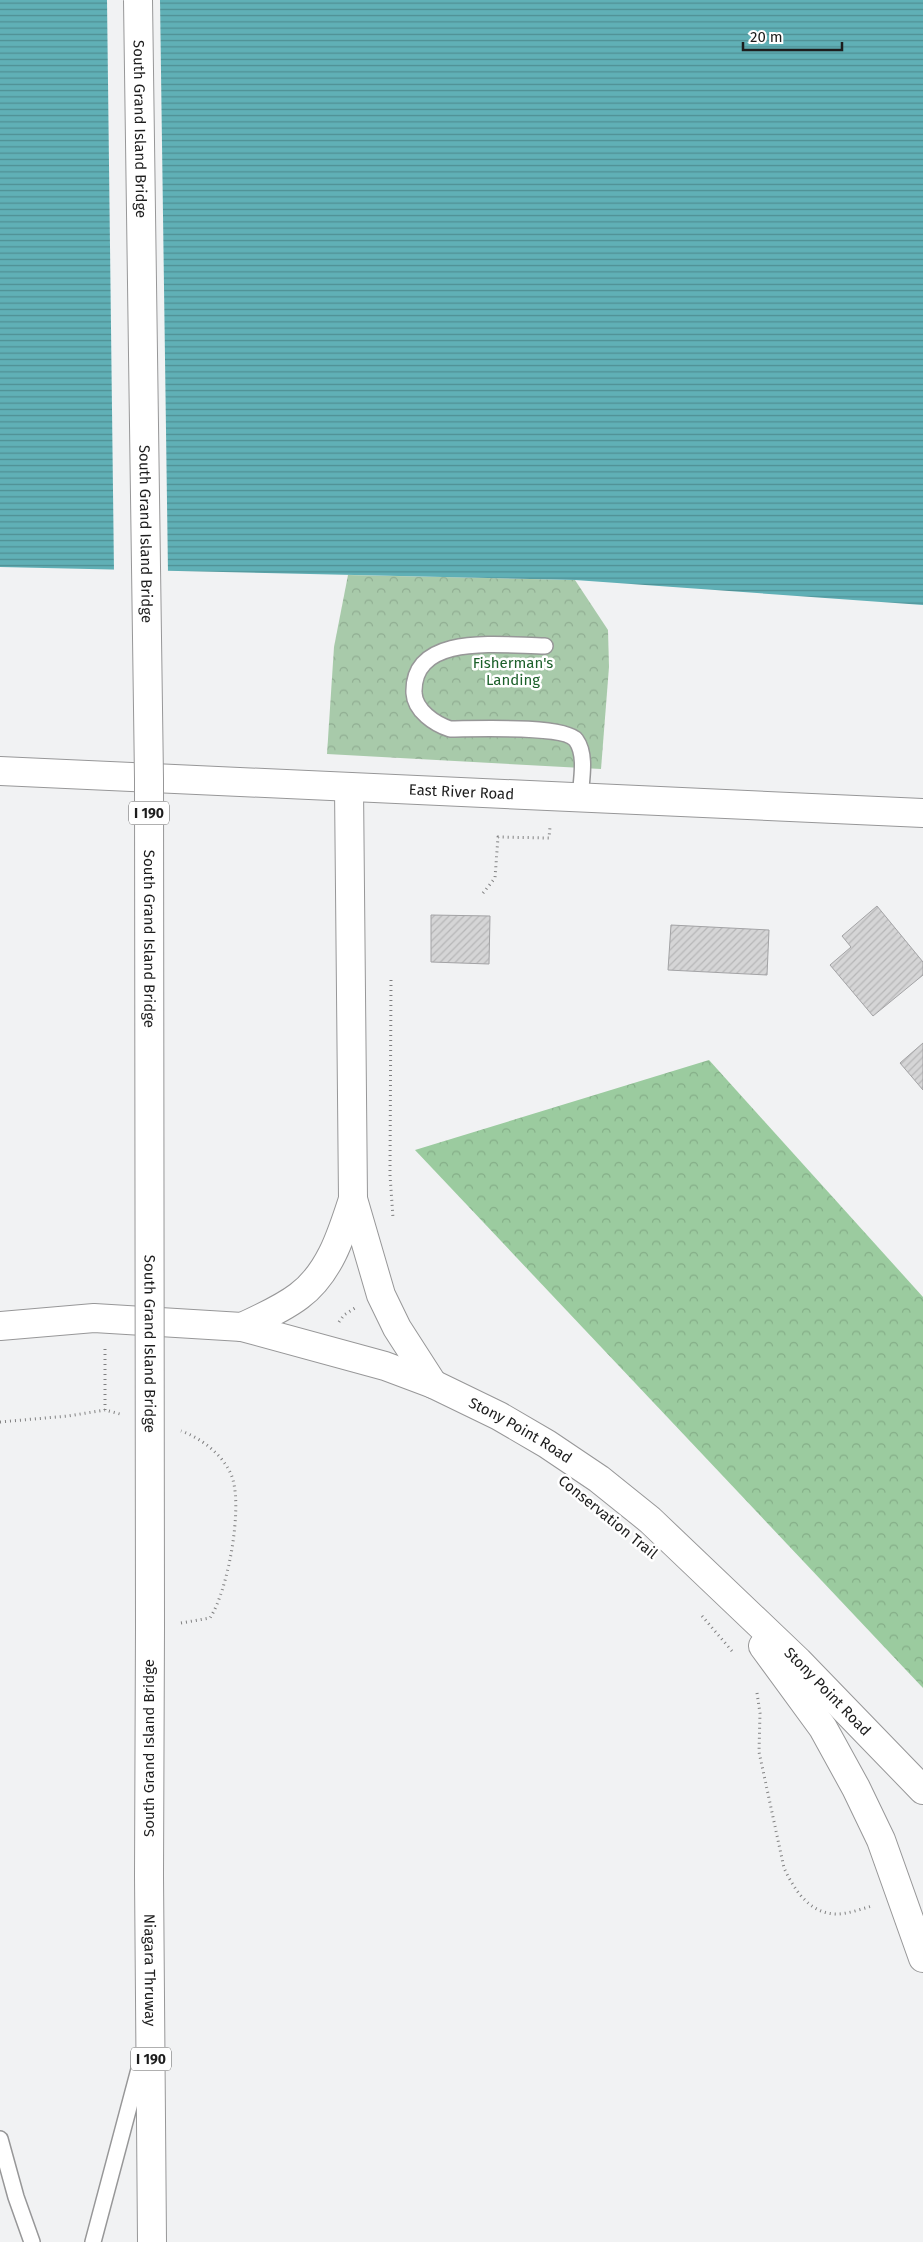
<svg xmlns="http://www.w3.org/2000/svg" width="923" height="2242" font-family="'Fira Sans',sans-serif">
<defs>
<pattern id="forest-crowns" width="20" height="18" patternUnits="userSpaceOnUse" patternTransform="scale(1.25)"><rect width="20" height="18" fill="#9bcb9f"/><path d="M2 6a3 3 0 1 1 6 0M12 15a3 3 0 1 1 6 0" fill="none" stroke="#85ae88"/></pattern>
<pattern id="park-crowns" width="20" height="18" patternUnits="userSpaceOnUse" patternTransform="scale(1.25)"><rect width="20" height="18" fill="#a8caaa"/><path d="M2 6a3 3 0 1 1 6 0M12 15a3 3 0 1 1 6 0" fill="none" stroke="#90ad92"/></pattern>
<pattern id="water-rules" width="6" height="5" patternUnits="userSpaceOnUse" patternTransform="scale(1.25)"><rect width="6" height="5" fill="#60b0b6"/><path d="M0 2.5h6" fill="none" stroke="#4f8f93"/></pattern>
<pattern id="building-hatch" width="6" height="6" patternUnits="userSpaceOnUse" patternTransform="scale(1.25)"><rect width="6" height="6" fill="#d5d5d6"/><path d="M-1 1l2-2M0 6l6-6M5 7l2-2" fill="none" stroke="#b6b6b7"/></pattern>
</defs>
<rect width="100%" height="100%" fill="#f1f2f3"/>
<polygon fill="url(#forest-crowns)" points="709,1060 923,1297 923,1688 415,1150"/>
<polygon fill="url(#park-crowns)" points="348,575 575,580 608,630 609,667 601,769 327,754 334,647"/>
<polygon fill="url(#water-rules)" points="0,0 923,0 923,605 575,580 0,567"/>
<polygon fill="#f1f2f3" points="107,0 160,0 168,573 114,572"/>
<g fill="url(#building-hatch)" stroke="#a3a3a5">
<polygon points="877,906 923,962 923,975 873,1016 830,965 851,947 842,936"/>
<polygon points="431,915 490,916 489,964 431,962"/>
<polygon points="671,925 769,930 767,975 668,970"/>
<polygon points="923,1043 923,1090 900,1063"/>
</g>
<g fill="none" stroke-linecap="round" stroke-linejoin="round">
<g stroke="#979798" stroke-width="18">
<g id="service">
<path d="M545,646c-40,0 -133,-15 -131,47 1,18 21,31 36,36 23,0 114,-4 126,11 11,15 5,41 4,58"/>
<polyline points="0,2139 16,2197 32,2242"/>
<polyline points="93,2242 142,2058"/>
</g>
</g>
<g stroke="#979798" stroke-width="30">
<g id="secondary">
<path id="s1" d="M0,771l923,42"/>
<polyline points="349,787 353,1199 381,1295 397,1328 433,1384"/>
<path id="s2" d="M0,1326l94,-8 148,9 143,39 48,18 66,32 48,28 52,35 51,41 148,141 125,129"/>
<path d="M242,1327c19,-9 40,-18 57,-31 31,-23 43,-63 54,-97"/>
<polyline points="763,1646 823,1728 856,1788 881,1840 923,1958"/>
</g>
</g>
<g stroke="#979798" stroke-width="30">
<g id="motorway">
<path id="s3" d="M150,1626l-1,250 3,366"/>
</g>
</g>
<g stroke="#808081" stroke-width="3" stroke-dasharray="1 4" stroke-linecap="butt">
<polyline points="483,893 495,878 498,837 549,838 550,827"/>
<polyline points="391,980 390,1175 393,1218"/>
<polyline points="339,1322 344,1315 355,1308"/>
<polyline points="105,1349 105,1410 120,1414"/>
<polyline points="0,1422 68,1416 105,1410"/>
<polyline points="702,1616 732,1651"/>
<path d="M181,1623l29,-5c18,-28 32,-106 23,-138 -6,-22 -31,-42 -52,-49"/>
<path d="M757,1693l3,20 -1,39 25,116c11,23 26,46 53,46 11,0 24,-5 35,-8"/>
</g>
<use href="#service" stroke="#fff" stroke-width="15"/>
<use href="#secondary" stroke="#fff" stroke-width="28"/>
<use href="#motorway" stroke="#fff" stroke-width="28"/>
<g stroke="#979798" stroke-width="30" stroke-linecap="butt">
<g id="motorway-bridge">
<path id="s4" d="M138,0l11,779 1,847"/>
</g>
</g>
<use href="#motorway-bridge" stroke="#fff" stroke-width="28"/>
</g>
<g text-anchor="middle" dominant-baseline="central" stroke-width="5" stroke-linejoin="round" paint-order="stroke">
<g fill="#fff" stroke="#616161" stroke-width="1">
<rect x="129" y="801.5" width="40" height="23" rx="4"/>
<rect x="131" y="2047.5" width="40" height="23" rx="4"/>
</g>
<g font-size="14" font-weight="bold" fill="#1d1d1d">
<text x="149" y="813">I 190</text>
<text x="151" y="2059">I 190</text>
</g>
<g font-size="15" fill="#1d1d1d" stroke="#fff">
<text stroke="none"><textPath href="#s4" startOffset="129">South Grand Island Bridge</textPath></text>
<text stroke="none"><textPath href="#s4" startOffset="534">South Grand Island Bridge</textPath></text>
<text stroke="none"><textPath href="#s1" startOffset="462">East River Road</textPath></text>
<text stroke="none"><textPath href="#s4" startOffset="939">South Grand Island Bridge</textPath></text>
<text stroke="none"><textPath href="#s4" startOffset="1344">South Grand Island Bridge</textPath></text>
<text stroke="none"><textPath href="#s2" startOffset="541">Stony Point Road</textPath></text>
<text transform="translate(608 1517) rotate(39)">Conservation Trail</text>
<text stroke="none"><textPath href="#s2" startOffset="946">Stony Point Road</textPath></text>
<text transform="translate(149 1748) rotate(-90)">South Grand Island Bridge</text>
<text stroke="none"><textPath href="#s3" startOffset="344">Niagara Thruway</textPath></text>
</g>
<g font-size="15" fill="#1d612b" stroke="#fff">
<text x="513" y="663">Fisherman's<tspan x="513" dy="17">Landing</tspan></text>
</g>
</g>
<path d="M743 42v8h99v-8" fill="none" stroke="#1d1d1d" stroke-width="2.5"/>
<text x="750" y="42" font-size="15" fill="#1d1d1d" stroke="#ffffff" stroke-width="4" paint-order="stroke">20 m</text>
</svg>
